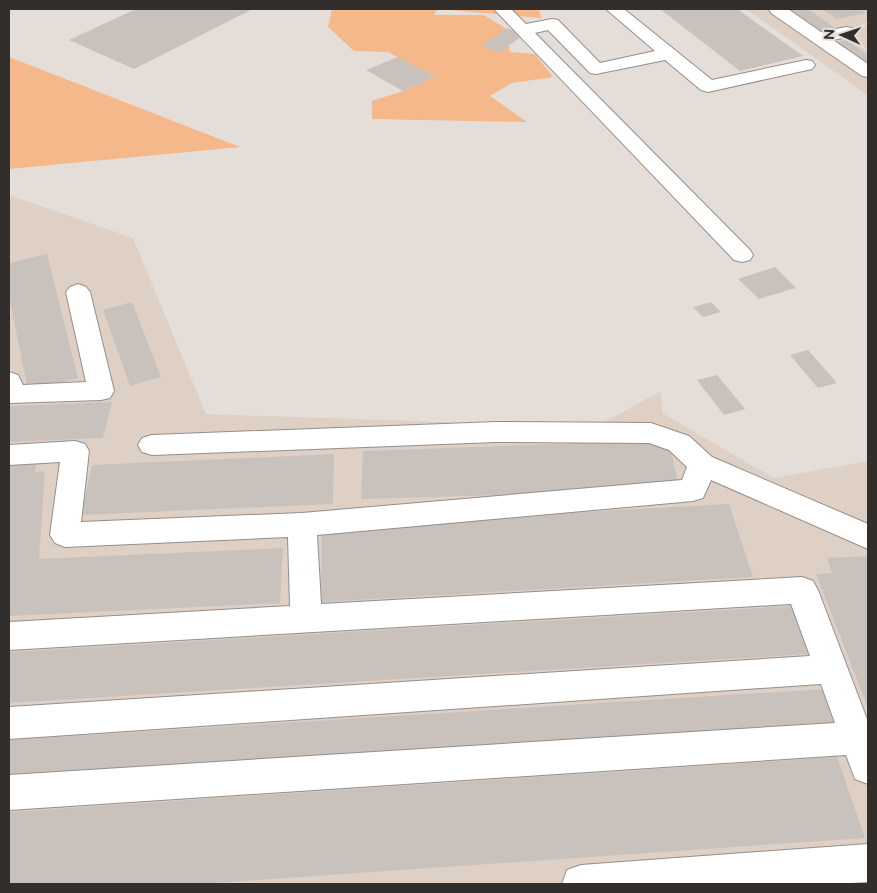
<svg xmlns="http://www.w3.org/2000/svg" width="877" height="893" font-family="Raleway,sans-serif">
<rect width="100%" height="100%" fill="#e5ded8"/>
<g fill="#dfd0c6">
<polygon points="746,9 868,9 868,96 824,64"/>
<polygon points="9,195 133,238 206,414 595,427 661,391 662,413 774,478 868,461 868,884 9,884"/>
</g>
<g fill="#f5b88a">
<polygon points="332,9 539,9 541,18 438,9 434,15 484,15 505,28 510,52 535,54 553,77 512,83 490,96 527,122 372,119 372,101 403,91 435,77 388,52 354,51 328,27"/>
<polygon points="9,57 240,147 9,169"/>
</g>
<g fill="#c9c2bc">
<polygon points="136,9 253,9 134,69 69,40"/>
<polygon points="660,9 737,9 803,56 740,71"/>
<polygon points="790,9 808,9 835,28 820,31"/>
<polygon points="822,9 859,9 866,13 837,19"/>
<polygon points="507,28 525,34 500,52 482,46"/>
<polygon points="846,40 868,55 868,67 833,43"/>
<polygon points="398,57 435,77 403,91 366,70"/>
<polygon points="47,254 78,378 28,391 9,295 9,263"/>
<polygon points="775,267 796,288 759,299 738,279"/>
<polygon points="132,302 161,377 130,386 103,310"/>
<polygon points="711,302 721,312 703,317 693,307"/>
<polygon points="808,350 837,383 818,388 790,355"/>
<polygon points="717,375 745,409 724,415 697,380"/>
<polygon points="112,402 103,438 9,442 9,406"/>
<polygon points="668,440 680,490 361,499 363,451"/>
<polygon points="334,454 333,504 81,515 92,465"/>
<polygon points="37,458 35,472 45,471 39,559 283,548 280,603 9,616 9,461"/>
<polygon points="729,504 753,577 321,602 322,526"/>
<polygon points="868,556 868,708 816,574 832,573 827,558"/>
<polygon points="792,606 809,654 9,703 9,652"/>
<polygon points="826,689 838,723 9,776 9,740"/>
<polygon points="837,757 865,838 200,884 9,884 9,812"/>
</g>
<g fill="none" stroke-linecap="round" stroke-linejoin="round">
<g stroke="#958e89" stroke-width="2">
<g id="minor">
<polygon points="494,9 511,9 526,24 552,19 558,20 600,63 655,51 606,9 624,9 712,80 806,60 812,61 815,65 812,69 708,92 701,90 665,60 596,74 590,73 548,30 535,33 750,250 753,255 750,260 742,262 734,260"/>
<polygon points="769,9 788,9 821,32 846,27 852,28 855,32 852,36 833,40 868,64 868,77 862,76 771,13"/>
<polygon points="78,284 86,287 90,292 114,391 110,398 101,400 9,403 9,372 18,375 23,385 86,382 66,292 70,287"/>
<polygon points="496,422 651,423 689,436 712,457 868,524 868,549 711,480 703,498 693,501 317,535 321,604 802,577 813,581 818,590 868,722 868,784 855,779 846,755 9,810 9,775 835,723 821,684 9,739 9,707 810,656 791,604 9,650 9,622 290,606 288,537 65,547 55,543 50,535 60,462 9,465 9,445 75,441 85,444 89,451 81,522 302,513 682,480 687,467 669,450 649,443 496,442 152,455 142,452 138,445 142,438 152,435"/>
<polygon points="868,844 868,882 836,884 562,884 567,870 581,865"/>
</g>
</g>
<use href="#minor" fill="#fff" fill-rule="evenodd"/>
</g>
<rect width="877" height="893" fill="none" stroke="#312e2c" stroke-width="20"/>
<g transform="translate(842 35) rotate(273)" stroke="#e5ded8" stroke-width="4" paint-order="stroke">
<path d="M0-4L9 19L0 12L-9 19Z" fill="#312e2c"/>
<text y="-8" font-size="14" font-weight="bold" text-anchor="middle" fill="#312e2c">N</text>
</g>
</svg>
